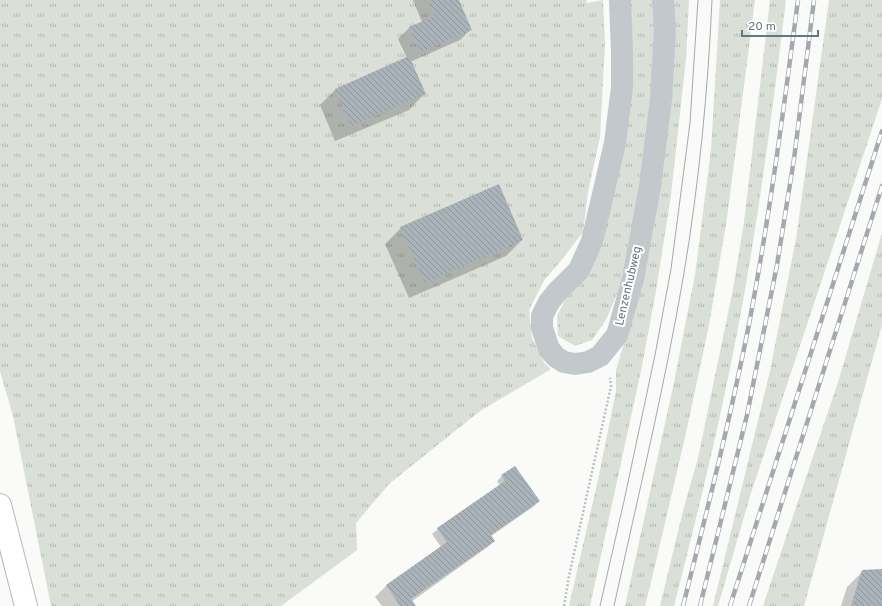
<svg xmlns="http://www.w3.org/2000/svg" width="882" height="606" font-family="Overpass,sans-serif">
<defs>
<pattern id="grass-tufts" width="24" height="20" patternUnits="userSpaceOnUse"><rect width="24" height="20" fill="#dadfd7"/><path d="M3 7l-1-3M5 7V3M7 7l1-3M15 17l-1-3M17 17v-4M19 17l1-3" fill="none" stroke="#b4b9b4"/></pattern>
<pattern id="building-back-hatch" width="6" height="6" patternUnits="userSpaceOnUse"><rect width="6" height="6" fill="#aab3b9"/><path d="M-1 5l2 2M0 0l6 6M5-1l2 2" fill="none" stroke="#8e969c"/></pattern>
</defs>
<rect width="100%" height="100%" fill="#fafaf8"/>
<g fill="url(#grass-tufts)">
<polygon points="0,0 586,0 587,3 603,0 605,43 600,137 588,192 583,232 560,262 545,279 529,310 532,338 545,364 551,369 480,411 389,484 356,523 357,550 281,606 51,606 13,416 0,371"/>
<polygon points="627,0 658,0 656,99 625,275 606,320 592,340 575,346 558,336 557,316 567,296 586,275"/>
<polygon points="672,0 689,0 686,59 671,195 656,291 642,366 590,606 569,606 598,480 616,391 616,370 627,333"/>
<polygon points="720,0 755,0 727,218 709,325 686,433 654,570 645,606 625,606 673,387 695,275 711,150"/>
<path d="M770,0h16c-16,131 -33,263 -61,392 -15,72 -33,143 -51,214h-14l24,-99 14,-49 35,-169 11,-67z"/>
<polygon points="829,0 882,0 882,99 751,493 718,606 713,606 770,371 796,239"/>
<polygon points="882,233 882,325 804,606 763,606 839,379"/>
</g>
<g fill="#0003">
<polygon points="413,0 458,0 471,29 460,40 410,62 424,94 409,110 335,141 320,105 336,89 407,58 398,39 409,28 422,22"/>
<polygon points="401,228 522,240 506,256 409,298 385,244"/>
<polygon points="502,476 539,501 533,507 491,536 494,541 489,546 411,602 414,606 382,606 375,597 386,586 441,547 432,534 438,529 500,486 497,481"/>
<polygon points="882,570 882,606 841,606 847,587 863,571"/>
</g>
<g fill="url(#building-back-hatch)">
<polygon points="428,0 459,0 472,30 420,52 409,27 435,16"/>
<polygon points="409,56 426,94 351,126 335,89"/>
<polygon points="499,184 523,240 425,283 400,227"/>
<polygon points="515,466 540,501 491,535 495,541 411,599 416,606 400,606 386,585 447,542 437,528 505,481 501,475"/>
<polygon points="882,569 882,606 851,606 862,570"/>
</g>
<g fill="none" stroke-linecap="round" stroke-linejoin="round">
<g stroke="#b5babe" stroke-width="24">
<polyline id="major" points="0,505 26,606"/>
</g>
<polyline stroke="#bbbfc2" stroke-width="2.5" stroke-dasharray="2 2" stroke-linecap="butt" points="564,606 569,576 611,386 610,378"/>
<polyline stroke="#c3c8cc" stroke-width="22" points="620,0 622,53 622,87 615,143 592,241 579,270 558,291 549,302 542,316 542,328 549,349 556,357 564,362 575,364 588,362 600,356 617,335 633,279 650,186 661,99 665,29 663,0"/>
<use href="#major" stroke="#fff" stroke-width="22"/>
<g stroke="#a2aab0" stroke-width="1">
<polyline points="600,606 624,501 655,355 671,269 690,123 698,0"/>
<path d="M614,606c24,-110 51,-221 70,-333 15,-90 24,-182 28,-273"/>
</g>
<g stroke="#a2aab0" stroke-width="4.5">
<g id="rail">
<path d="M683,606c24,-95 48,-190 67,-287 20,-106 34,-212 48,-319"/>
<polyline points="700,606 747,415 777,265 794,159 814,0"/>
<polyline points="730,606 882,131"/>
<polyline points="749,606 882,186"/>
</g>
</g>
<use href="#rail" stroke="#fff" stroke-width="3" stroke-dasharray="9" stroke-linecap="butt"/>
</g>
<g text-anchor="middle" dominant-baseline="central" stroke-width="4" stroke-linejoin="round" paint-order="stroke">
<g font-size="12" fill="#657683" stroke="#fff">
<text transform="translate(629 286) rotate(-77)">Lenzenhubweg</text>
</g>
</g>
<path d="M742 30v6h76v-6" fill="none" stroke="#657683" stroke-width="2"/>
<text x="748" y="30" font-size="12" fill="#657683" stroke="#ffffff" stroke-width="3" paint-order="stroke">20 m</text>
</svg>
